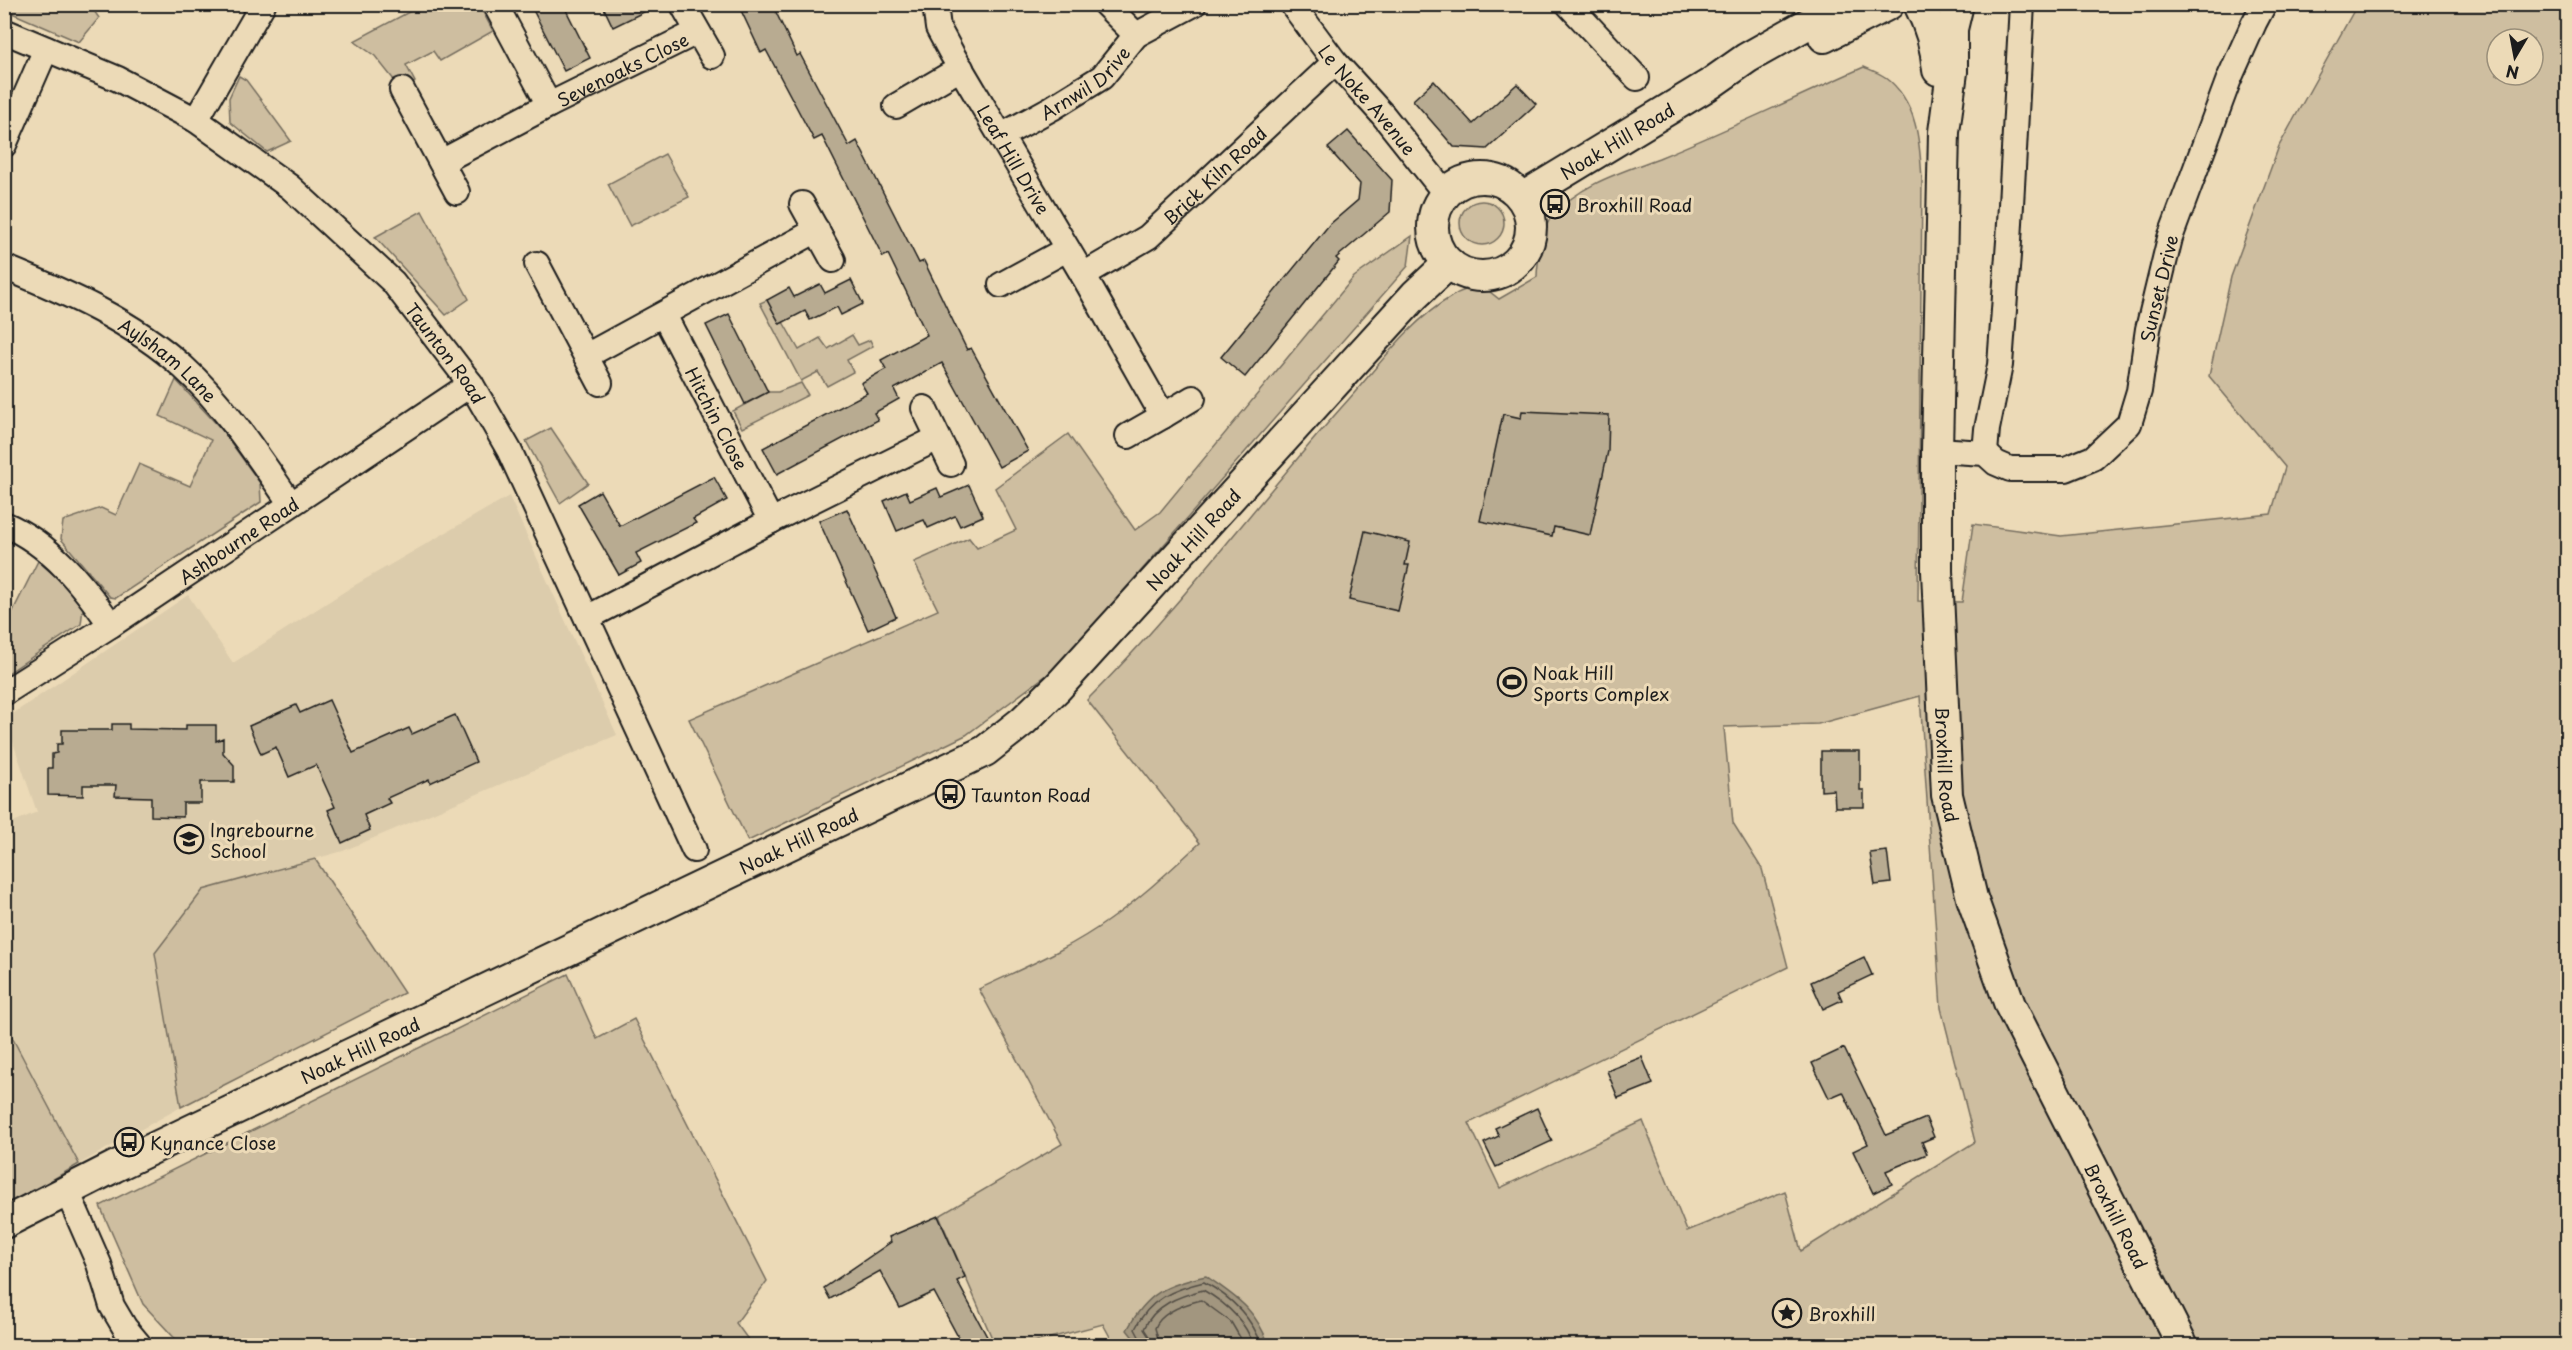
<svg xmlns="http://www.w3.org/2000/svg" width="2572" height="1350" font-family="'Playpen Sans',sans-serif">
<rect width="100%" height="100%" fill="#ecdab7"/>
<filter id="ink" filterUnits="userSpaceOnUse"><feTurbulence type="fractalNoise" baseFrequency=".0167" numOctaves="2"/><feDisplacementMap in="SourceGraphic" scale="12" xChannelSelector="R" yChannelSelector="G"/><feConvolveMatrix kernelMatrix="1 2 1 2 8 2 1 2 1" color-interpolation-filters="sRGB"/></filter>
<g filter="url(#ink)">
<polygon fill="#dcccac" points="509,496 617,735 343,851 203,890 155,953 181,1107 79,1164 5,1022 4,826 37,812 5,719 188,595 233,663 350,588"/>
<g fill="#cebea0" stroke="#756d5e" stroke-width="1.5" fill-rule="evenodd">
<polygon points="5,4 90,5 99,18 79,42 5,10"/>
<polygon points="422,5 479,5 493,31 440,61 433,51 406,65 415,82 402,90 375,56 354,41"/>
<path d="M2357,5h210v1340l-1452,1 -12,-22 -80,21h-28l-56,-129 123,-72 -83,-155c44,-21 90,-40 130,-69 33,-23 61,-50 91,-77l-113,-143c94,-93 173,-202 262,-301 31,-35 61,-78 102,-102 10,-7 22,-10 34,-9l14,11 38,-22c0,-13 7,-53 15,-61 28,-32 70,-44 107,-58 69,-28 137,-61 205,-91 7,3 15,6 21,10 33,24 35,67 37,103l-4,421 44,1 11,-78 88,12 210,-22 14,-47 -76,-91 22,-99 48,-131zM2497,39h36v36h-36zM1920,696l21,312 34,134 -174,109 -16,-60 -98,40 -44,-110 -143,67 -31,-65 319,-156 -26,-98 -29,-46 -9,-96 94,-3z"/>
<polygon points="239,76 246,80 291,141 267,152 230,122 229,98"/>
<polygon points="665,154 689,197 630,226 608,184"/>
<circle cx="1482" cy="223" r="22"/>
<polygon points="422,211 469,299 446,315 375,237"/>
<polygon points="1412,236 1408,266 1056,668 966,735 748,841 689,719 938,610 914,562 969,538 977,548 1016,530 995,488 1068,434 1135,530 1160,512 1354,277"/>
<polygon points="767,300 780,324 783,322 799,350 820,338 828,349 852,335 858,345 870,340 873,346 847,360 853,372 827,386 818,372 801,381 760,303"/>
<polygon points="176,380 222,430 260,483 261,502 116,598 110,597 61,539 63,521 101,508 116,515 139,464 190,486 211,440 160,416"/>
<polygon points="801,383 808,395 742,428 733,411 768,392 778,392"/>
<polygon points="551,428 588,483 560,503 526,441"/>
<polygon points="38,561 62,582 83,608 81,624 5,675 5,627"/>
<polygon points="315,859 404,993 181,1107 155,953 203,890"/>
<polygon points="568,974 597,1039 634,1019 767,1281 736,1323 752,1345 181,1345 143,1304 100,1206"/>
<polygon points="4,1022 79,1164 5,1208 4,1208"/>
</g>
<path fill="#a2967f" stroke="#6c6557" stroke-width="1.5" d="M1206,1276c32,23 48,31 63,69h-130l-12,-15c21,-38 39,-45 79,-54z"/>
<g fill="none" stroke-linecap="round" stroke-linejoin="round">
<g stroke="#524d44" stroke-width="1.5">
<path d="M1144,1346l-9,-17c14,-30 39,-40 69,-47 27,15 48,35 58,64"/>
<path d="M1151,1346l-1,-8 -6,-9c10,-24 35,-33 59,-39 23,13 42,30 51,56"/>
<path d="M1160,1346l-5,-18c6,-16 30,-24 46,-28l30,22 14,24"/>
</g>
</g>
<g fill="#b8ab91" stroke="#1c1c1c" stroke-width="1.5">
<polygon points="530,4 563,4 590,58 564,71"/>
<polygon points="602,4 660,4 613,27"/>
<polygon points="738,4 772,4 797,56 800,54 849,146 857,141 919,263 924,261 967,350 971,348 1028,451 999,467 942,363 894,389 899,399 874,413 878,420 777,474 763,448 867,393 861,383 886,369 881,360 927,335 888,254 883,257 822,136 814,140 766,50 761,53"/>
<polygon points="1434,81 1473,124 1517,84 1536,104 1487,149 1454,147 1413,100"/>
<polygon points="1348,131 1392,180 1390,212 1336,258 1339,261 1245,377 1221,357 1329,225 1358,200 1360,184 1328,148"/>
<polygon points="851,280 863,304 841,315 837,307 810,320 805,311 780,324 767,300 789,288 794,297 820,284 825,293"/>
<polygon points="729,314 768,392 745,404 706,325"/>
<polygon points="1522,411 1609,415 1608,451 1590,535 1554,527 1552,536 1480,521 1503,414 1521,418"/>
<polygon points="714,477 727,500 693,519 696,523 636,553 641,563 619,575 578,504 600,491 620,526"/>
<polygon points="969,485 983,516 960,526 955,516 928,528 924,520 897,531 884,501 906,491 910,500 937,488 941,497"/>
<polygon points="847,509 896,617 868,630 819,521"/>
<polygon points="1365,531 1410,542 1405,565 1409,565 1398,611 1349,600"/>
<polygon points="329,700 353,753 409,728 412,734 455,715 476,762 430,783 429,779 387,798 390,803 364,815 370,830 342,843 328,810 335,807 316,765 289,777 276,747 261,754 249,726 296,705 300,713"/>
<polygon points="112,724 129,724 129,729 186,730 186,725 216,725 216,741 223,738 223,753 234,765 234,782 201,782 201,803 183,803 183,817 151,816 151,797 115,796 116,785 83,785 83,796 48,795 48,768 52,768 52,754 57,753 57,744 62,744 62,730 112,730"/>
<polygon points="1821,751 1860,751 1860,790 1864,790 1864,807 1835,807 1834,790 1821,791"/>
<polygon points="1887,851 1891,883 1875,885 1870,853"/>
<polygon points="1864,957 1872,975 1838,991 1842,1000 1823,1009 1811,982"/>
<polygon points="1844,1048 1886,1135 1926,1118 1934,1137 1922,1142 1927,1154 1886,1171 1892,1184 1873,1193 1853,1151 1868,1144 1843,1092 1829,1098 1812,1063"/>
<polygon points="1642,1057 1653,1084 1618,1098 1607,1071"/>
<polygon points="1537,1108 1552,1141 1496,1167 1484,1143 1499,1136 1495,1128"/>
<polygon points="938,1216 965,1277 957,1281 992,1346 963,1346 934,1292 900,1308 880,1271 830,1299 824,1288 891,1242 889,1237"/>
</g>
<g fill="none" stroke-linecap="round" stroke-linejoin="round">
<g stroke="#1c1c1c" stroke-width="28">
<g id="minor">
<polyline points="495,4 549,105"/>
<path id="s1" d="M935,4l3,24 14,26 131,221 80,141 30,-18"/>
<polyline points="1105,4 1136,35"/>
<path id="s2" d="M1292,4l43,58 48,53 62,78"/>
<polyline points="1568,4 1637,78"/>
<polyline points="684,7 712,56"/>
<path id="s3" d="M4,31l114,48 78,41 94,67 103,95 78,102 38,66 185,400"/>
<polyline points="402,90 457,192"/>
<polyline points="896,106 961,68"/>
<polyline points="196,120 263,4"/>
<path id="s4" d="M1001,136l51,-28 50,-31 34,-42 58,-31"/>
<polyline points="4,145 46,49"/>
<path id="s5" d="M441,162l108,-57 148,-73"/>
<polyline points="802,204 833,260"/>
<polyline points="537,264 600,383"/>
<path id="s6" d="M4,267c64,26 128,54 179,100 42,38 76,91 108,137"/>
<path id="s7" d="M1083,275l65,-38 187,-175"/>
<polyline points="1001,285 1067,249"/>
<path id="s8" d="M664,315l107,206"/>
<polyline points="586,356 817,230"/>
<polyline points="924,408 951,464"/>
<polyline points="1128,436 1163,416"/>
<path id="s9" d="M1937,450l48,3 11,10 14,6h56l27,-11 36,-34 10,-33 9,-62 22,-91 59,-159 25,-56 10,-19"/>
<polyline points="1985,453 1987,429 2000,365 2009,241 2022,4"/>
<path d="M4,524c47,20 79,61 107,101"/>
<polyline points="587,618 771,521 938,438"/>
<path id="s10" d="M4,693l107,-68 360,-241"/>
<polyline points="67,1191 99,1264 112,1306 125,1328 140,1346"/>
</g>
</g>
<g stroke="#1c1c1c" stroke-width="34">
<g id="tertiary">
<path d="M1919,4c11,21 17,42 19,66"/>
<path id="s11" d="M1958,4l-6,25v43l-8,60 -7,318v121l10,224 25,103 38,107 173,341"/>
<polyline points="1824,37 1889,4"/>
<circle cx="1482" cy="227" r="49"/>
<path id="s12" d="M1522,198l188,-114 37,-26 96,-54"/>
<path id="s13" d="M4,1223l110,-56 871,-416 38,-30 35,-34 357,-392 34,-32"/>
</g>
</g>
<use href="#minor" stroke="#ecdab7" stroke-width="24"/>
<use href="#tertiary" stroke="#ecdab7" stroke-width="30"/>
</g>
</g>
<defs>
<g id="bus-ring" transform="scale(1.5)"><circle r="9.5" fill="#ecdab7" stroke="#1c1c1c" stroke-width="1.5"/><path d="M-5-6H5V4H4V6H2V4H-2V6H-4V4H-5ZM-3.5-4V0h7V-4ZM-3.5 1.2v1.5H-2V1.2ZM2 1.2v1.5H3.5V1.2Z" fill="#1c1c1c"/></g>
<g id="stadium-ring" transform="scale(1.5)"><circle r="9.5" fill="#ecdab7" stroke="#1c1c1c" stroke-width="1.5"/><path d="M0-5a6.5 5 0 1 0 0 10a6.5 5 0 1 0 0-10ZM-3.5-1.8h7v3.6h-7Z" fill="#1c1c1c"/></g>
<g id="school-ring" transform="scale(1.5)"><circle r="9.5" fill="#ecdab7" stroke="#1c1c1c" stroke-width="1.5"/><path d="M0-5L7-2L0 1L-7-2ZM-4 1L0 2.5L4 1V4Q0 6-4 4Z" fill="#1c1c1c"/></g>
<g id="sight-ring" transform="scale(1.5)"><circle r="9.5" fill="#ecdab7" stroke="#1c1c1c" stroke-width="1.5"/><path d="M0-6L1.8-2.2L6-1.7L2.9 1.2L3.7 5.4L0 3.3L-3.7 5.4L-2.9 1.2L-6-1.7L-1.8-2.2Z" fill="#1c1c1c"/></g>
</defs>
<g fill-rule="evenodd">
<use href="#bus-ring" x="1555" y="204"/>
<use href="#stadium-ring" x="1512" y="682"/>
<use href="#bus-ring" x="950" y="794"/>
<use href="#school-ring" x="189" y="839"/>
<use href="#bus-ring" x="129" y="1142"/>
<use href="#sight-ring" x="1787" y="1313"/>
</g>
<g text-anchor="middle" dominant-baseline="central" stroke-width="6" stroke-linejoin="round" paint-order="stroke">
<g font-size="18" fill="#1c1c1c" stroke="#ecdab7">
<text stroke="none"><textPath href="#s5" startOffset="204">Sevenoaks Close</textPath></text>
<text stroke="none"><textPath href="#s4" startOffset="100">Arnwil Drive</textPath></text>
<text stroke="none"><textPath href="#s2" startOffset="122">Le Noke Avenue</textPath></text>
<text stroke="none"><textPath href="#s12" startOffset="111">Noak Hill Road</textPath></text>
<text stroke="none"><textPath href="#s1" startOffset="176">Leaf Hill Drive</textPath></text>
<text stroke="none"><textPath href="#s7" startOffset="166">Brick Kiln Road</textPath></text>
<text stroke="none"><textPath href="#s9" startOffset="352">Sunset Drive</textPath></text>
<text stroke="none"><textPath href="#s3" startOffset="556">Taunton Road</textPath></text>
<text stroke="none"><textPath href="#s6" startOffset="190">Aylsham Lane</textPath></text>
<text stroke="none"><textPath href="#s8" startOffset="116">Hitchin Close</textPath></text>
<text stroke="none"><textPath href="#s13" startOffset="1386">Noak Hill Road</textPath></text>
<text stroke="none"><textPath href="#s10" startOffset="280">Ashbourne Road</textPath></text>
<text stroke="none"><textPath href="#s11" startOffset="762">Broxhill Road</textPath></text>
<text stroke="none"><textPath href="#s13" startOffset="882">Noak Hill Road</textPath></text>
<text stroke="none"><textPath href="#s13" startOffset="396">Noak Hill Road</textPath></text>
<text stroke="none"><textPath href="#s11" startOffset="1248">Broxhill Road</textPath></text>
</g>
<g font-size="18" fill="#1c1c1c" stroke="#ecdab7" text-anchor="start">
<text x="1576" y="204">Broxhill Road</text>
<text x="1533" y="672">Noak Hill<tspan x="1533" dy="21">Sports Complex</tspan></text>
<text x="971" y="794">Taunton Road</text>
<text x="210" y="829">Ingrebourne<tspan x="210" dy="21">School</tspan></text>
<text x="150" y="1142">Kynance Close</text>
<text x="1808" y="1313">Broxhill</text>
</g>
</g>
<rect width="2572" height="1350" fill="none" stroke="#ecdab7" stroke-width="24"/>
<rect x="12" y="12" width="2548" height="1326" fill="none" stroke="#1c1c1c" stroke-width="2" filter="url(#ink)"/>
<g transform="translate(2515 57) rotate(190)"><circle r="28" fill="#ecdab7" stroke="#998e79" stroke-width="1.5"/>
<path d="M0-4.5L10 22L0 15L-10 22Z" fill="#1c1c1c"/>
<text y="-9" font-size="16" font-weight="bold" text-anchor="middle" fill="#1c1c1c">N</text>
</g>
</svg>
